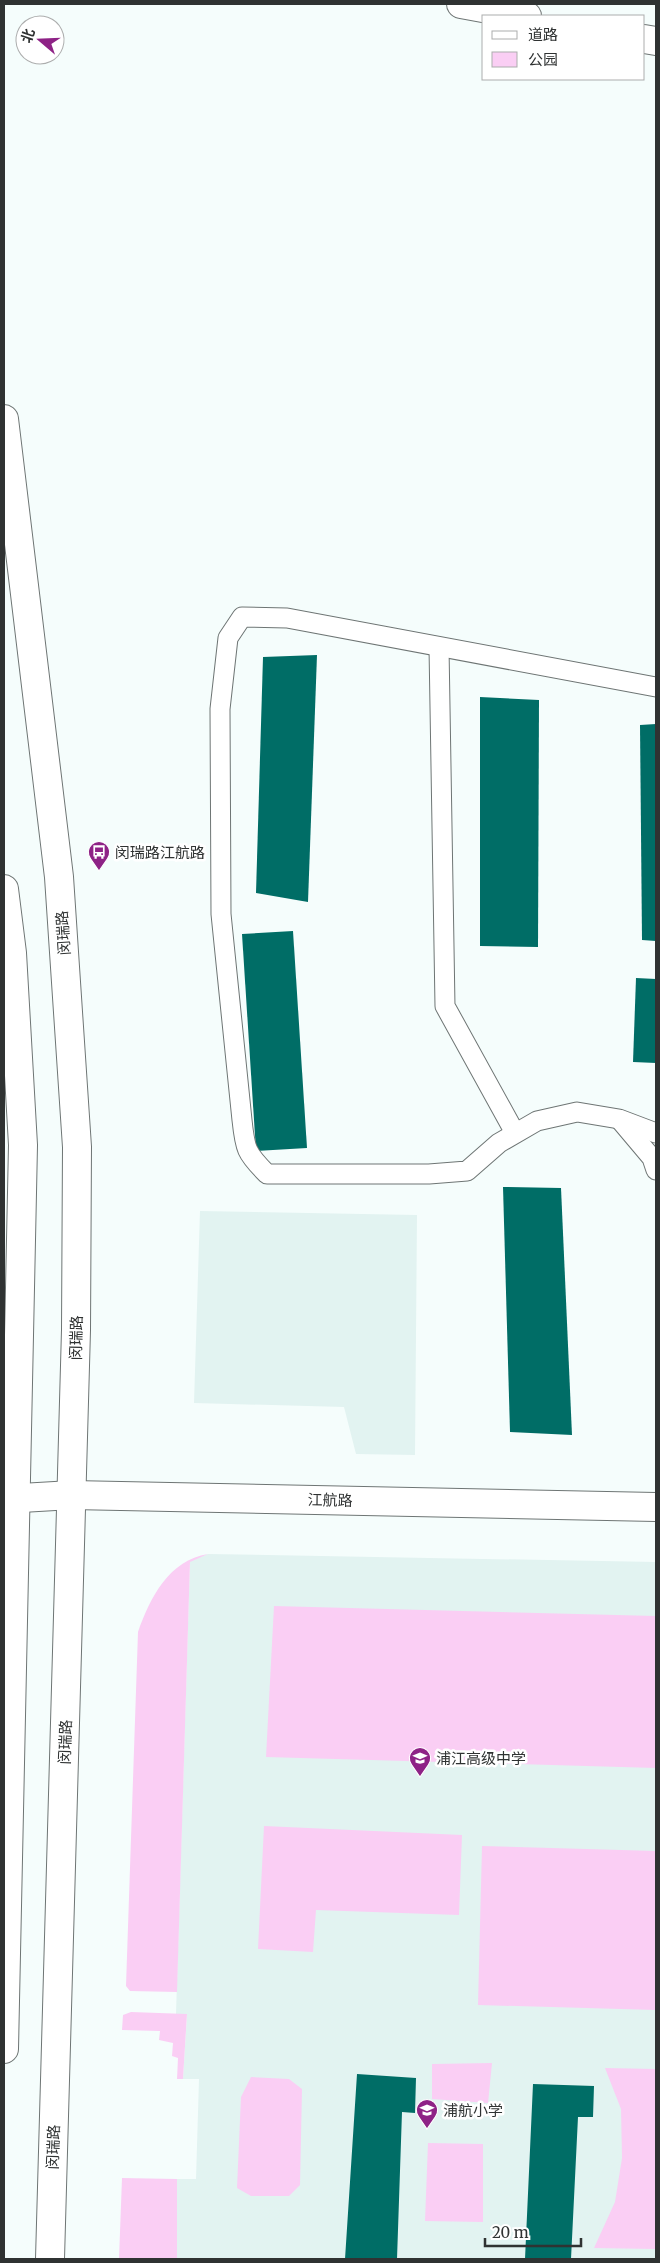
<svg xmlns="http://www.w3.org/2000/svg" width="660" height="2263" font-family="Merriweather,'Noto Sans SC',serif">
<rect width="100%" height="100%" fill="#f5fdfc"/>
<g fill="#e2f3f1">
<polygon points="200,1211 417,1215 415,1455 356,1454 344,1407 194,1403"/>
<polygon points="208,1554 656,1562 656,2259 177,2259 177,2179 196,2179 199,2079 183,2079 187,2015 176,2014 190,1561"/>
</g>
<g fill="#facef4">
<path d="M208,1554l-18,8 -13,430 -47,-1 -4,-5 12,-354c12,-34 31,-72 70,-78z"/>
<polygon points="274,1606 656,1616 656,1768 266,1757"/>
<polygon points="264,1826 462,1835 459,1915 316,1910 313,1952 258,1949"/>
<polygon points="482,1846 656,1851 656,2010 478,2005"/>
<polygon points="131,2012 187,2014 183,2079 177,2079 178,2058 172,2056 173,2043 159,2040 160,2031 122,2030 123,2015"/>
<polygon points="492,2063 488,2103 432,2099 432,2064"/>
<polygon points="605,2068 656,2069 656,2249 594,2248 615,2202 622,2158 621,2109"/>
<polygon points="251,2077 289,2079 302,2089 300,2185 289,2196 251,2196 237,2188 241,2097"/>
<polygon points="428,2143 483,2144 483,2222 425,2221"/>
<polygon points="122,2178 177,2179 177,2259 119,2259"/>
</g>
<g fill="#006d66">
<polygon points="317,655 308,902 256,893 263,657"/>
<polygon points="480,697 539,700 538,947 480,946"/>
<polygon points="656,724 656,941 642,940 640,725"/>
<polygon points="293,931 307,1148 256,1151 242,934"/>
<polygon points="636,978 656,979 656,1063 633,1062"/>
<polygon points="503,1187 561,1188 572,1435 510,1432"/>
<polygon points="357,2074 416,2078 415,2113 402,2112 397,2259 345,2259"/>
<polygon points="533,2084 594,2086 593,2117 578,2117 571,2259 525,2259"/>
</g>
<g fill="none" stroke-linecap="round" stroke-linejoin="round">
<g stroke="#6e7574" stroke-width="21">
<g id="service">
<polyline points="439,647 445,1006 515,1133"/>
<path d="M656,687l-369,-69 -45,-1 -14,21 -8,71 1,205 21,206c3,29 4,33 25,54h162l38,-3 32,-28 38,-22 40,-9 42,7 37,14"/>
<polyline points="620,1120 652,1158 656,1170"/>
</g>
</g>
<g stroke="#6e7574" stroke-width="30">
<polyline id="minor" points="4,1499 72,1495 656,1507"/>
</g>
<g stroke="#6e7574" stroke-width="30">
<g id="tertiary">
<polyline points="461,4 527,16"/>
<polyline points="644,39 656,41"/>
</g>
</g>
<g stroke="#6e7574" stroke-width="30">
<g id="primary">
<polyline points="4,419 59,877 77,1147 76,1330 50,2259"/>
<polyline points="4,889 12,953 23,1145 4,2049"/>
</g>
</g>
<use href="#service" stroke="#fff" stroke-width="19"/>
<use href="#minor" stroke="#fff" stroke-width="28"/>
<use href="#tertiary" stroke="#fff" stroke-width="28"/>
<use href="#primary" stroke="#fff" stroke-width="28"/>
</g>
<defs>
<g id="bus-pin" transform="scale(1.125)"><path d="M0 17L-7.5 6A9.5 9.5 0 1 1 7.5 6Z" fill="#8e2286" stroke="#fff"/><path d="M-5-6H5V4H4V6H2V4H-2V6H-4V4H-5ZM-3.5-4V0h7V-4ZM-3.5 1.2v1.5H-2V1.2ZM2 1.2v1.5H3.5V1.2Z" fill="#fff"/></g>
<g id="school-pin" transform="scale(1.125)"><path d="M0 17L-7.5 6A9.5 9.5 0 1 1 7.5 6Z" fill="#8e2286" stroke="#fff"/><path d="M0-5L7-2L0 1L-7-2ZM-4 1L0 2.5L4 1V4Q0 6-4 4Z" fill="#fff"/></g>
</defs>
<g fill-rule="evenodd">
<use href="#bus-pin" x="99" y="852"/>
<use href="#school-pin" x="420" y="1758"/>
<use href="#school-pin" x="427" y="2110"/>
</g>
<g text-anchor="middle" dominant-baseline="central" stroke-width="5" stroke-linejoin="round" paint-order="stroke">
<g font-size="15" fill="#2f3232" stroke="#fff" text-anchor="start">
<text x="115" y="852">闵瑞路江航路</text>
<text x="436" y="1758">浦江高级中学</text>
<text x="443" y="2110">浦航小学</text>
</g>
<g font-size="15" fill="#2f3232" stroke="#fff">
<text transform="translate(63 933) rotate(-94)">闵瑞路</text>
<text transform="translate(76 1338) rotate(-89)">闵瑞路</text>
<text transform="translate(330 1500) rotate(1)">江航路</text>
<text transform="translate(65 1742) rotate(-88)">闵瑞路</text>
<text transform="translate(53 2147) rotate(-88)">闵瑞路</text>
</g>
</g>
<rect width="660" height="2263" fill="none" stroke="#2f3232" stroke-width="10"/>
<rect x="482" y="15" width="162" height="65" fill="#ffffff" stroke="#acadad"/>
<rect x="492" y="31" width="25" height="8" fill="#ffffff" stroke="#acadad"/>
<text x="528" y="40" font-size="15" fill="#2f3232">道路</text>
<rect x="492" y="52" width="25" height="15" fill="#facef4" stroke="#acadad"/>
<text x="528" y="65" font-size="15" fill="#2f3232">公园</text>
<g transform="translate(40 40) rotate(289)"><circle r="24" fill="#ffffff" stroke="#acadad"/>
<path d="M0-4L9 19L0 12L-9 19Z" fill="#8e2286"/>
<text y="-8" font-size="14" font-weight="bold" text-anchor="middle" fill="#2f3232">北</text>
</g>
<path d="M485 2238v8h96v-8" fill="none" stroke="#2f3232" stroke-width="2.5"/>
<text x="492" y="2238" font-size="15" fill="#2f3232" stroke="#ffffff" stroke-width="4" paint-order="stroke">20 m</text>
</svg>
